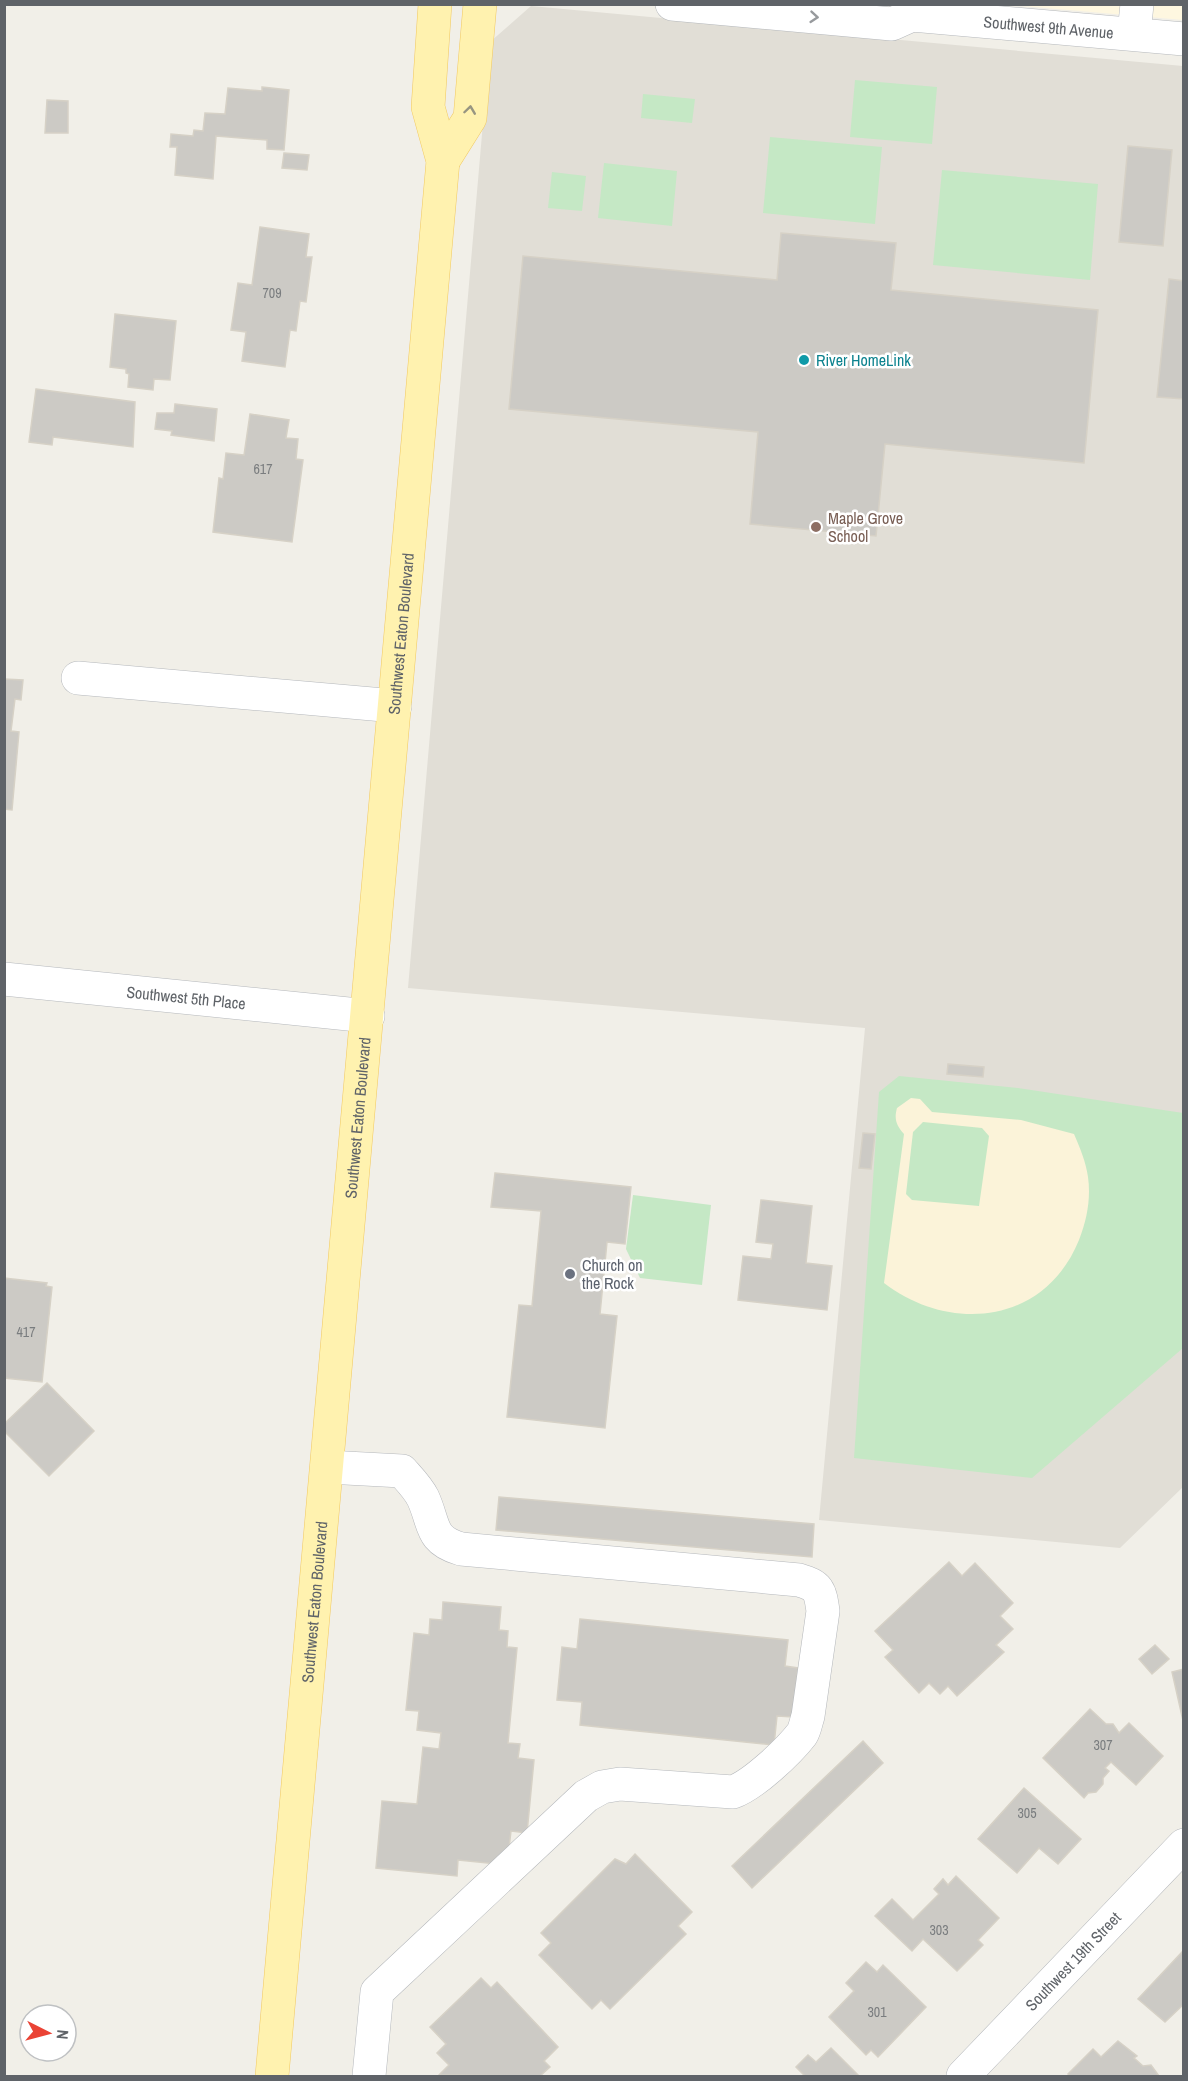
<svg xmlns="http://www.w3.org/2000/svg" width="1188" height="2081" font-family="'Archivo Narrow',sans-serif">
<rect width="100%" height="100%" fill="#f1efe8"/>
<polygon fill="#fef7e0" points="1010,5 1183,5 1183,20"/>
<polygon fill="#e1ded6" points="531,6 1183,66 1183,1487 1120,1548 819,1520 865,1028 408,988 490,42"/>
<g fill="#c5e8c5">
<polygon points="855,80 937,87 932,144 850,137"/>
<polygon points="643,94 695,99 692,123 641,118"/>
<polygon points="770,137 882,147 875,224 763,213"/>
<polygon points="604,163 677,171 672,226 598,218"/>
<polygon points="942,170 1098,184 1090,280 933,265"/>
<polygon points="552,172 586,176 582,211 548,208"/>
<polygon points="899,1076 1018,1088 1183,1113 1183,1348 1032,1478 854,1458 879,1092"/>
<polygon points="633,1195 711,1205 702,1285 640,1278 626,1249"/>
</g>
<path fill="#fbf3d9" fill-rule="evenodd" d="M911,1098l9,1 12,13 89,8 53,14c6,14 12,28 14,43 3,21 -1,43 -9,63 -34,84 -128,94 -195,43l20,-149c-8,-9 -10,-15 -7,-26zM923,1122l59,6 7,8 -10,70 -67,-6 -6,-6 7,-62z"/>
<g fill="#cccac5" stroke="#d6d1c6" stroke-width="1.5">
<polygon points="262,87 289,90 284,150 267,149 267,140 216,136 213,179 175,175 177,147 170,147 171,134 193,136 194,130 203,131 205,113 225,114 228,88 262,91"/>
<polygon points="47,100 68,101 68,133 45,133"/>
<polygon points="1128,146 1172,150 1163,246 1119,242"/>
<polygon points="284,153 309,155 307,170 282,168"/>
<polygon points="260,227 309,234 306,257 312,257 306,302 300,301 296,331 290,330 285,367 242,361 246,332 231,330 238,283 252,285"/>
<polygon points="781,233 896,243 891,290 1098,310 1084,463 885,444 876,536 750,524 758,432 509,409 523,256 777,280"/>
<polygon points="1169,279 1184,281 1184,399 1157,397"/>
<polygon points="115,314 176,321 170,380 154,379 153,390 128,387 129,374 126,373 126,369 110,367"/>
<polygon points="36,389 135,402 133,447 53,437 52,445 29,442"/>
<polygon points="175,404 217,409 214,441 171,435 172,431 155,429 157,413 174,413"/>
<polygon points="250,414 289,420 286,438 298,439 296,459 303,460 292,542 213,532 219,478 223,479 226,453 244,455"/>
<polygon points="4,679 23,680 21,700 15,699 11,731 19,732 12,810 4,809"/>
<polygon points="948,1064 984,1067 983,1077 947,1074"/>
<polygon points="863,1133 875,1134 871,1169 859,1168"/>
<polygon points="495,1173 631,1187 625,1244 607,1242 600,1314 617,1316 605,1428 507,1417 519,1305 532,1306 541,1211 491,1207"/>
<polygon points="761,1200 812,1206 806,1263 832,1266 827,1310 738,1300 743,1256 771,1259 773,1244 756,1242"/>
<polygon points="4,1278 47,1283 46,1286 52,1287 42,1382 4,1378"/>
<polygon points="47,1383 94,1431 49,1476 4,1431 4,1424"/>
<polygon points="499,1497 814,1524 812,1557 496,1530"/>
<polygon points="949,1562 962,1576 975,1563 1013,1603 1000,1616 1013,1629 996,1645 1004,1652 957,1696 948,1686 940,1694 929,1683 919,1693 885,1657 893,1650 875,1631"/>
<polygon points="443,1602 501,1607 499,1630 508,1631 507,1647 517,1648 508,1743 520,1744 518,1758 534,1760 527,1833 511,1831 507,1865 458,1860 457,1876 376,1868 382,1801 417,1804 423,1747 439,1749 441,1733 417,1730 419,1711 406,1710 414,1633 429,1635 430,1619 442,1620"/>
<polygon points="580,1619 788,1640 785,1666 798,1668 793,1717 777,1716 774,1745 580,1725 582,1702 557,1700 562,1647 577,1649"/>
<polygon points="1155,1645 1169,1659 1152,1674 1139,1659"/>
<polygon points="1184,1669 1184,1725 1172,1672"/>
<polygon points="1090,1709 1106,1724 1113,1724 1119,1733 1129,1723 1163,1756 1136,1785 1111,1762 1105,1768 1109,1771 1103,1778 1103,1784 1096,1792 1088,1793 1084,1798 1043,1758"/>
<polygon points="863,1741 883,1763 752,1888 732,1866"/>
<polygon points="1024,1788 1081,1839 1058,1864 1039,1848 1017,1873 978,1839"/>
<polygon points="635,1854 692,1912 678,1926 686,1934 610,2009 601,2000 592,2009 539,1955 551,1943 541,1933 615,1859 626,1864"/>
<polygon points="956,1876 999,1918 978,1940 983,1945 957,1971 923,1939 912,1951 875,1916 892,1899 913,1920 939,1894 934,1889 943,1879 948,1885"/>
<polygon points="1184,1950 1184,2004 1165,2022 1138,1999"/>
<polygon points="866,1962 877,1972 883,1965 926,2007 878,2057 871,2050 866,2055 829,2017 854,1991 846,1983"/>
<polygon points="481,1978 491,1988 497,1982 558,2047 544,2061 550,2067 540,2076 439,2075 449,2065 437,2053 446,2044 430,2027"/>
<polygon points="1118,2041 1137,2056 1134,2058 1143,2066 1151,2065 1159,2076 1070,2076 1068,2074 1093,2049 1101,2057"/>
<polygon points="831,2048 859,2076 805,2076 796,2067 808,2055 816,2062"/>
</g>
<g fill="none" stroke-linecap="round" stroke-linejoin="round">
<g stroke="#b5b8bc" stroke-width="34">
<g id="minor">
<path id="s1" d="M672,4l220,20 20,-9 272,24"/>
<polyline points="1134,34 1137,4"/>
<polyline points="78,678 395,706"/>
<path id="s2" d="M4,979l364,37"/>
<path d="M327,1467l75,4c8,9 16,17 21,27 12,26 6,42 38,51l338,31c20,6 21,10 24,31l-15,105c-2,6 -3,13 -6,18 -14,18 -49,51 -69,58l-113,-8 -18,3 -16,9 -209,196 -8,84"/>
<path id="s3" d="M963,2076l221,-231"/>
</g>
</g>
<g stroke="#f2c960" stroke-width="34">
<g id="major">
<polyline points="443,161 470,118 480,4"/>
<path id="s4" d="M272,2076l171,-1915 -15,-54 7,-103"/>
</g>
</g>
<use href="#minor" stroke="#fff" stroke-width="33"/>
<use href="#major" stroke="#fff2af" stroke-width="33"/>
</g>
<defs><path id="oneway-chevron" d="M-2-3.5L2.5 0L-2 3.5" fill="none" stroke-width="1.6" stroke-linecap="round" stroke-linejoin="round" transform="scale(1.5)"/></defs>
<use stroke="#979a9d" href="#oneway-chevron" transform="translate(814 17) rotate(5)"/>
<use stroke="#979581" href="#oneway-chevron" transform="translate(470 110) rotate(-82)"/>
<circle fill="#0f9aa8" stroke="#fff" stroke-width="2" cx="804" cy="360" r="6"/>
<circle fill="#8d6e63" stroke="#fff" stroke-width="2" cx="816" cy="527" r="6"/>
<circle fill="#6b7280" stroke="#fff" stroke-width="2" cx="570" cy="1274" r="6"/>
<g text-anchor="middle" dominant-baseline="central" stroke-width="5" stroke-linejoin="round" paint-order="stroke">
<g font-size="14" fill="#7a7d7f">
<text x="272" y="293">709</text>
<text x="263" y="469">617</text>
<text x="26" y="1332">417</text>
<text x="1103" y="1745">307</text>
<text x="1027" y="1813">305</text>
<text x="939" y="1930">303</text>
<text x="877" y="2012">301</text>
</g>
<g font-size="16" fill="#5f6368" stroke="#fff">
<text stroke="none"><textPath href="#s1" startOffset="380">Southwest 9th Avenue</textPath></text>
<text stroke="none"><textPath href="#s4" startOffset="1448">Southwest Eaton Boulevard</textPath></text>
<text stroke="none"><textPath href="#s2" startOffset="183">Southwest 5th Place</textPath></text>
<text stroke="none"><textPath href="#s4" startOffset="962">Southwest Eaton Boulevard</textPath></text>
<text stroke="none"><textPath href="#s4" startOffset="476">Southwest Eaton Boulevard</textPath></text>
<text stroke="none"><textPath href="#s3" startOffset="159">Southwest 19th Street</textPath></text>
</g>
<g font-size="16" fill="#0d838f" stroke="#fff" text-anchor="start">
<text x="816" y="360">River HomeLink</text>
</g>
<g font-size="16" fill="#785e54" stroke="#fff" text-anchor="start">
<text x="828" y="518">Maple Grove<tspan x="828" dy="18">School</tspan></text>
</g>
<g font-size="16" fill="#5b616d" stroke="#fff" text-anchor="start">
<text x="582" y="1265">Church on<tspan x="582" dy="18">the Rock</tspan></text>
</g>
</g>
<rect width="1188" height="2081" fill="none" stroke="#5f6368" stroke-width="12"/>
<g transform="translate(48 2033) rotate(96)"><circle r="28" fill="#ffffff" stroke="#bfc1c3" stroke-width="1.5"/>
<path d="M0-4.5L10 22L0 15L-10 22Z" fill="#ea4335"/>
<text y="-9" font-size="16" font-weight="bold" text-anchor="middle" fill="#5f6368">N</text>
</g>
</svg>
